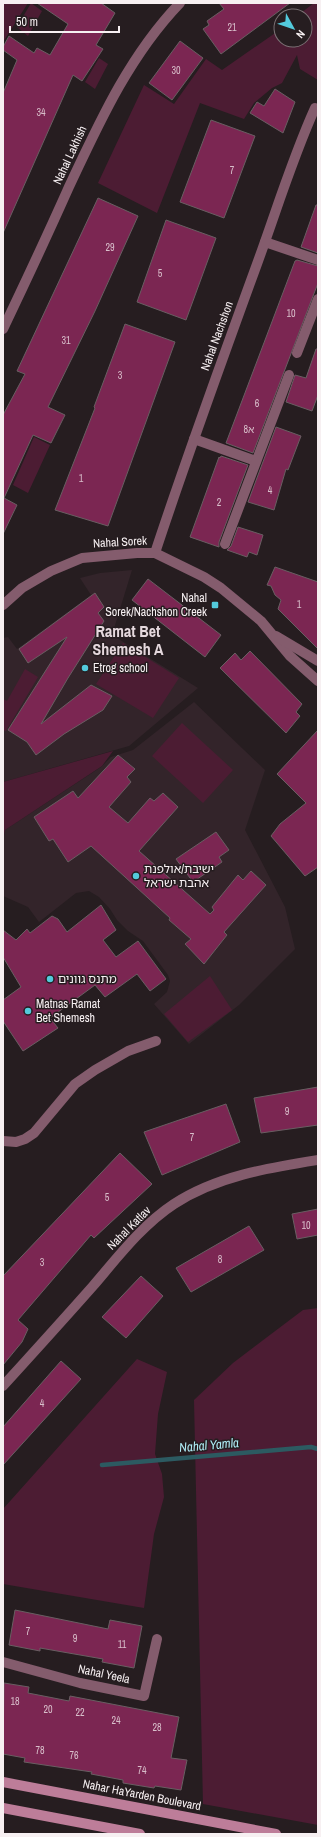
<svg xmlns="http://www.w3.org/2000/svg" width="321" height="1837" font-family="'Archivo Narrow','Noto Sans Hebrew',sans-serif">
<rect width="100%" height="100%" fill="#261d20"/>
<g fill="#33242a">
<polygon points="132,570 112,635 198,688 129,746 3,782 3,638 8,637 17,649 91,595 80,578 100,573"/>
<polygon points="194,702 265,770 245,830 285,907 295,949 239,1005 189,1044 154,1004 167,992 170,981 168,975 143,941 128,931 117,920 110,909 99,897 89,891 76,893 39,922 28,907 3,896 3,839 5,830 101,767 111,757 133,750"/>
</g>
<g fill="#4c1c33">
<polygon points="3,3 28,3 3,42"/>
<polygon points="31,3 42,11 28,36 17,27"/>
<polygon points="314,3 318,3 318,80 300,69 297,55 282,83 272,88 254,103 244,119 200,103 157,213 98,183 144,85 174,104 206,59 222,70 281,29 281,40 305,40 305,16 297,16"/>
<polygon points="99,58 108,64 95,89 85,82"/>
<polygon points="34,437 50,445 28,493 13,485"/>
<polygon points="123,643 179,678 153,718 96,684"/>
<polygon points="25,669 38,677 6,731 3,730 3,699 7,701"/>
<polygon points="182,723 233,770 203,803 152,756"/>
<polygon points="113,751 102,766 5,830 3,840 3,782"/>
<polygon points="210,976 232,1010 188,1042 164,1014"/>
<polygon points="318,1308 318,1825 203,1804 194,1400 233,1363 303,1310"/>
<polygon points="137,1359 167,1372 158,1414 155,1454 162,1474 164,1497 154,1534 144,1608 3,1584 3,1509"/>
</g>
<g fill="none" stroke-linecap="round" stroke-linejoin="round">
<polyline stroke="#2c5a61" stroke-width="4.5" points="102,1465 311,1447 318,1449"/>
</g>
<g fill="#7b2652" stroke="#695e62">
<polygon points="37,3 101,3 115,13 96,45 103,49 82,81 73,75 3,233 3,93 17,60 3,50 3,47 9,36 34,53 37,48 50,55 68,24"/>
<polygon points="219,3 290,3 221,54 203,29 209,25 207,21 224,9"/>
<polygon points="180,41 203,58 172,100 149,83"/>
<polygon points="275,89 295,102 283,133 250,113 257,102 264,106"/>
<polygon points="211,120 255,136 224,218 180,202"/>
<polygon points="98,198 138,216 95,311 48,407 65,415 51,443 33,435 4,498 17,505 3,534 3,415 25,374 17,371"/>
<polygon points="316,205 318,205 318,253 301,247"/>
<polygon points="166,220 216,238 186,320 137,302"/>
<polygon points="297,260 318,266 318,283 253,453 226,443 295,261"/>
<polygon points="125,324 175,342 108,526 55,510 95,408 94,407"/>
<polygon points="316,349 318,349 318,395 312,411 286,402 295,375 306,378"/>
<polygon points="276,427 301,436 288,470 286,469 274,510 248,502"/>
<polygon points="221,456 248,465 219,542 219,547 190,537 219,457 220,458"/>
<polygon points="238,527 263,535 257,555 249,552 247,557 227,550 231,546"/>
<polygon points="275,567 318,582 318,649 278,609 281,600 275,595 271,586 267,585"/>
<polygon points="148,579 221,635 205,657 132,600"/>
<polygon points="95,593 104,607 98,613 104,621 68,678 41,724 91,685 112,696 103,710 64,734 36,755 27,742 8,730 67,637 28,663 19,649"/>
<polygon points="250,651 302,704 296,712 300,716 286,733 220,668 235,653 241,660"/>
<polygon points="318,730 318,867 305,876 271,836 280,824 306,803 277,774"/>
<polygon points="118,755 135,769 127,777 131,782 109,807 128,823 150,798 154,801 163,793 178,807 139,851 210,914 214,910 212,907 238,875 243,880 251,871 266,885 224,932 227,935 204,964 185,944 191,939 169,920 170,918 91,846 68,862 53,839 49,841 34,817 73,791 78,798"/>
<polygon points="216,832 229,850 219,857 222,862 193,882 176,859"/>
<polygon points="101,905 116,930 103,940 116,957 138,941 166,979 150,991 137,974 105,997 95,985 50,1018 58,1028 23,1051 3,1021 3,1000 21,987 3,957 3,930 16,940 27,929 30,933 52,916 58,919 67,932"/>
<polygon points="318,1087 318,1125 261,1133 254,1098"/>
<polygon points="226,1104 240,1142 162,1175 144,1132"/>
<polygon points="120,1153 152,1184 94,1238 91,1235 18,1320 28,1329 22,1342 3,1365 3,1276"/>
<polygon points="318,1209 318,1235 297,1239 292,1214"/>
<polygon points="249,1226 264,1250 191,1292 176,1268"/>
<polygon points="141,1276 163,1296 126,1338 102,1317"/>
<polygon points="61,1361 81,1379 3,1465 3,1427"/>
<polygon points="15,1610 108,1629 110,1620 142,1626 134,1668 102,1662 103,1659 40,1648 40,1651 9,1645"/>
<polygon points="4,1683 29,1687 28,1693 69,1701 70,1696 179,1717 171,1758 187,1760 181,1790 155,1786 154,1788 123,1783 123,1780 91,1774 92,1772 24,1762 25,1758 3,1754"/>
</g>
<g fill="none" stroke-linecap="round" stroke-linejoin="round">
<g stroke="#845c6d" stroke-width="10">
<polyline points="265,242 318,260"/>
<path d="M3,329c22,-46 44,-93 65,-140 31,-66 61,-133 112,-186"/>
<polyline points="297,353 318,299"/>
<polyline points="194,439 256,461"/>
<polyline points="225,544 289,375"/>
<path d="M155,553c32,-97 67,-193 102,-289 19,-52 35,-105 58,-156"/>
<polyline points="3,1141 16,1142 25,1139 34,1133 75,1084 95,1070 128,1051 156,1041"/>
<path d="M3,1386c30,-33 60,-66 90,-100 24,-28 49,-61 81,-82 43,-28 94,-36 144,-44"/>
<polyline points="3,1662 80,1683 144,1696 157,1639"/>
</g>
<g stroke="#845c6d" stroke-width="10">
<polyline points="3,605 22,588 51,571 82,558 137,553 155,553 204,577 221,588 261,621 290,656 318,681"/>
<polyline points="276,636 318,661"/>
</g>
<g stroke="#bd7d99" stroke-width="10">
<polyline points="3,1782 276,1834"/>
<polyline points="3,1808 140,1834"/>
</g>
</g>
<g fill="#53cadc" stroke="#261d20" stroke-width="1.5">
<rect x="211" y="601" width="8" height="8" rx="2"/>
<circle cx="85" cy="668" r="4"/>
<circle cx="136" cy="876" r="4"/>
<circle cx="50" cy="979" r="4"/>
<circle cx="28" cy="1011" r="4"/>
</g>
<g text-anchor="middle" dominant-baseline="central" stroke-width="3" stroke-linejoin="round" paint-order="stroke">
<g font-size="10" fill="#d8beca">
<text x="232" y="27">21</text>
<text x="176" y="70">30</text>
<text x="41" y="112">34</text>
<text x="232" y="170">7</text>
<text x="110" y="247">29</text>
<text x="160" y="273">5</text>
<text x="291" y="313">10</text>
<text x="66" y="340">31</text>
<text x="120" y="375">3</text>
<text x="257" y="403">6</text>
<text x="249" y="429">8א</text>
<text x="81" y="478">1</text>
<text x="270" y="490">4</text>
<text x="219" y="502">2</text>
<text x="299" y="604">1</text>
<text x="287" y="1111">9</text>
<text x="192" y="1137">7</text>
<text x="107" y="1197">5</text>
<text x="306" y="1225">10</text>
<text x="220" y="1259">8</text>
<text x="42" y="1262">3</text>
<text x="42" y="1403">4</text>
<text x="28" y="1631">7</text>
<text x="75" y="1638">9</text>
<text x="122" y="1644">11</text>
<text x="15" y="1701">18</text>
<text x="48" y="1709">20</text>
<text x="80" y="1712">22</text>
<text x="116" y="1720">24</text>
<text x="157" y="1727">28</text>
<text x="40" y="1750">78</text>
<text x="74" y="1755">76</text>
<text x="142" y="1770">74</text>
</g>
<g font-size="12" fill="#f7f0f2" stroke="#261d20">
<text transform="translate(70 155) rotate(-65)">Nahal Lakhish</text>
<text transform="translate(217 336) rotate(-70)">Nahal Nachshon</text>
<text transform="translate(120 542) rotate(-3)">Nahal Sorek</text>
<text transform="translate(129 1228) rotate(-45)">Nahal Katlav</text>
<text transform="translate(104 1674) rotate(12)">Nahal Yeela</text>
<text transform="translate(142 1795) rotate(11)">Nahar HaYarden Boulevard</text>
</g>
<g font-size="12" fill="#f7f0f2" stroke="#261d20" text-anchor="start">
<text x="207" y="598" text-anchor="end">Nahal<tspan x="207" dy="14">Sorek/Nachshon Creek</tspan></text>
<text x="93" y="668">Etrog school</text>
<text x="144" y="869">ישיבת/אולפנת<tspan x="144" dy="14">אהבת ישראל</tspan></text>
<text x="58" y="979">מתנס גוונים</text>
<text x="36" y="1004">Matnas Ramat<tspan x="36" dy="14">Bet Shemesh</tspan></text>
</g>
<g font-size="13" font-style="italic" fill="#afecf6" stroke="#261d20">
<text transform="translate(209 1445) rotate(-5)">Nahal Yamla</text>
</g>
<g font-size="16" font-weight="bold" fill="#e5d8dd" stroke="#261d20">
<text x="128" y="631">Ramat Bet<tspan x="128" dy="18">Shemesh A</tspan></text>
</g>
</g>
<rect width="321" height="1837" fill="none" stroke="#f7f0f2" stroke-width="8"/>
<g transform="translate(293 28) rotate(130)"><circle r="19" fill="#261d20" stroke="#7a7174"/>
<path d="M0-3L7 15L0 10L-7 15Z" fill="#53cadc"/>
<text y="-6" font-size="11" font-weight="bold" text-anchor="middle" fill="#f7f0f2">N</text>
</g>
<path d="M10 26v6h109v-6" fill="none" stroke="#f7f0f2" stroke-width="2"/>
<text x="16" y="26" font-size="12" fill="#f7f0f2" stroke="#261d20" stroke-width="3" paint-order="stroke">50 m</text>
</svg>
